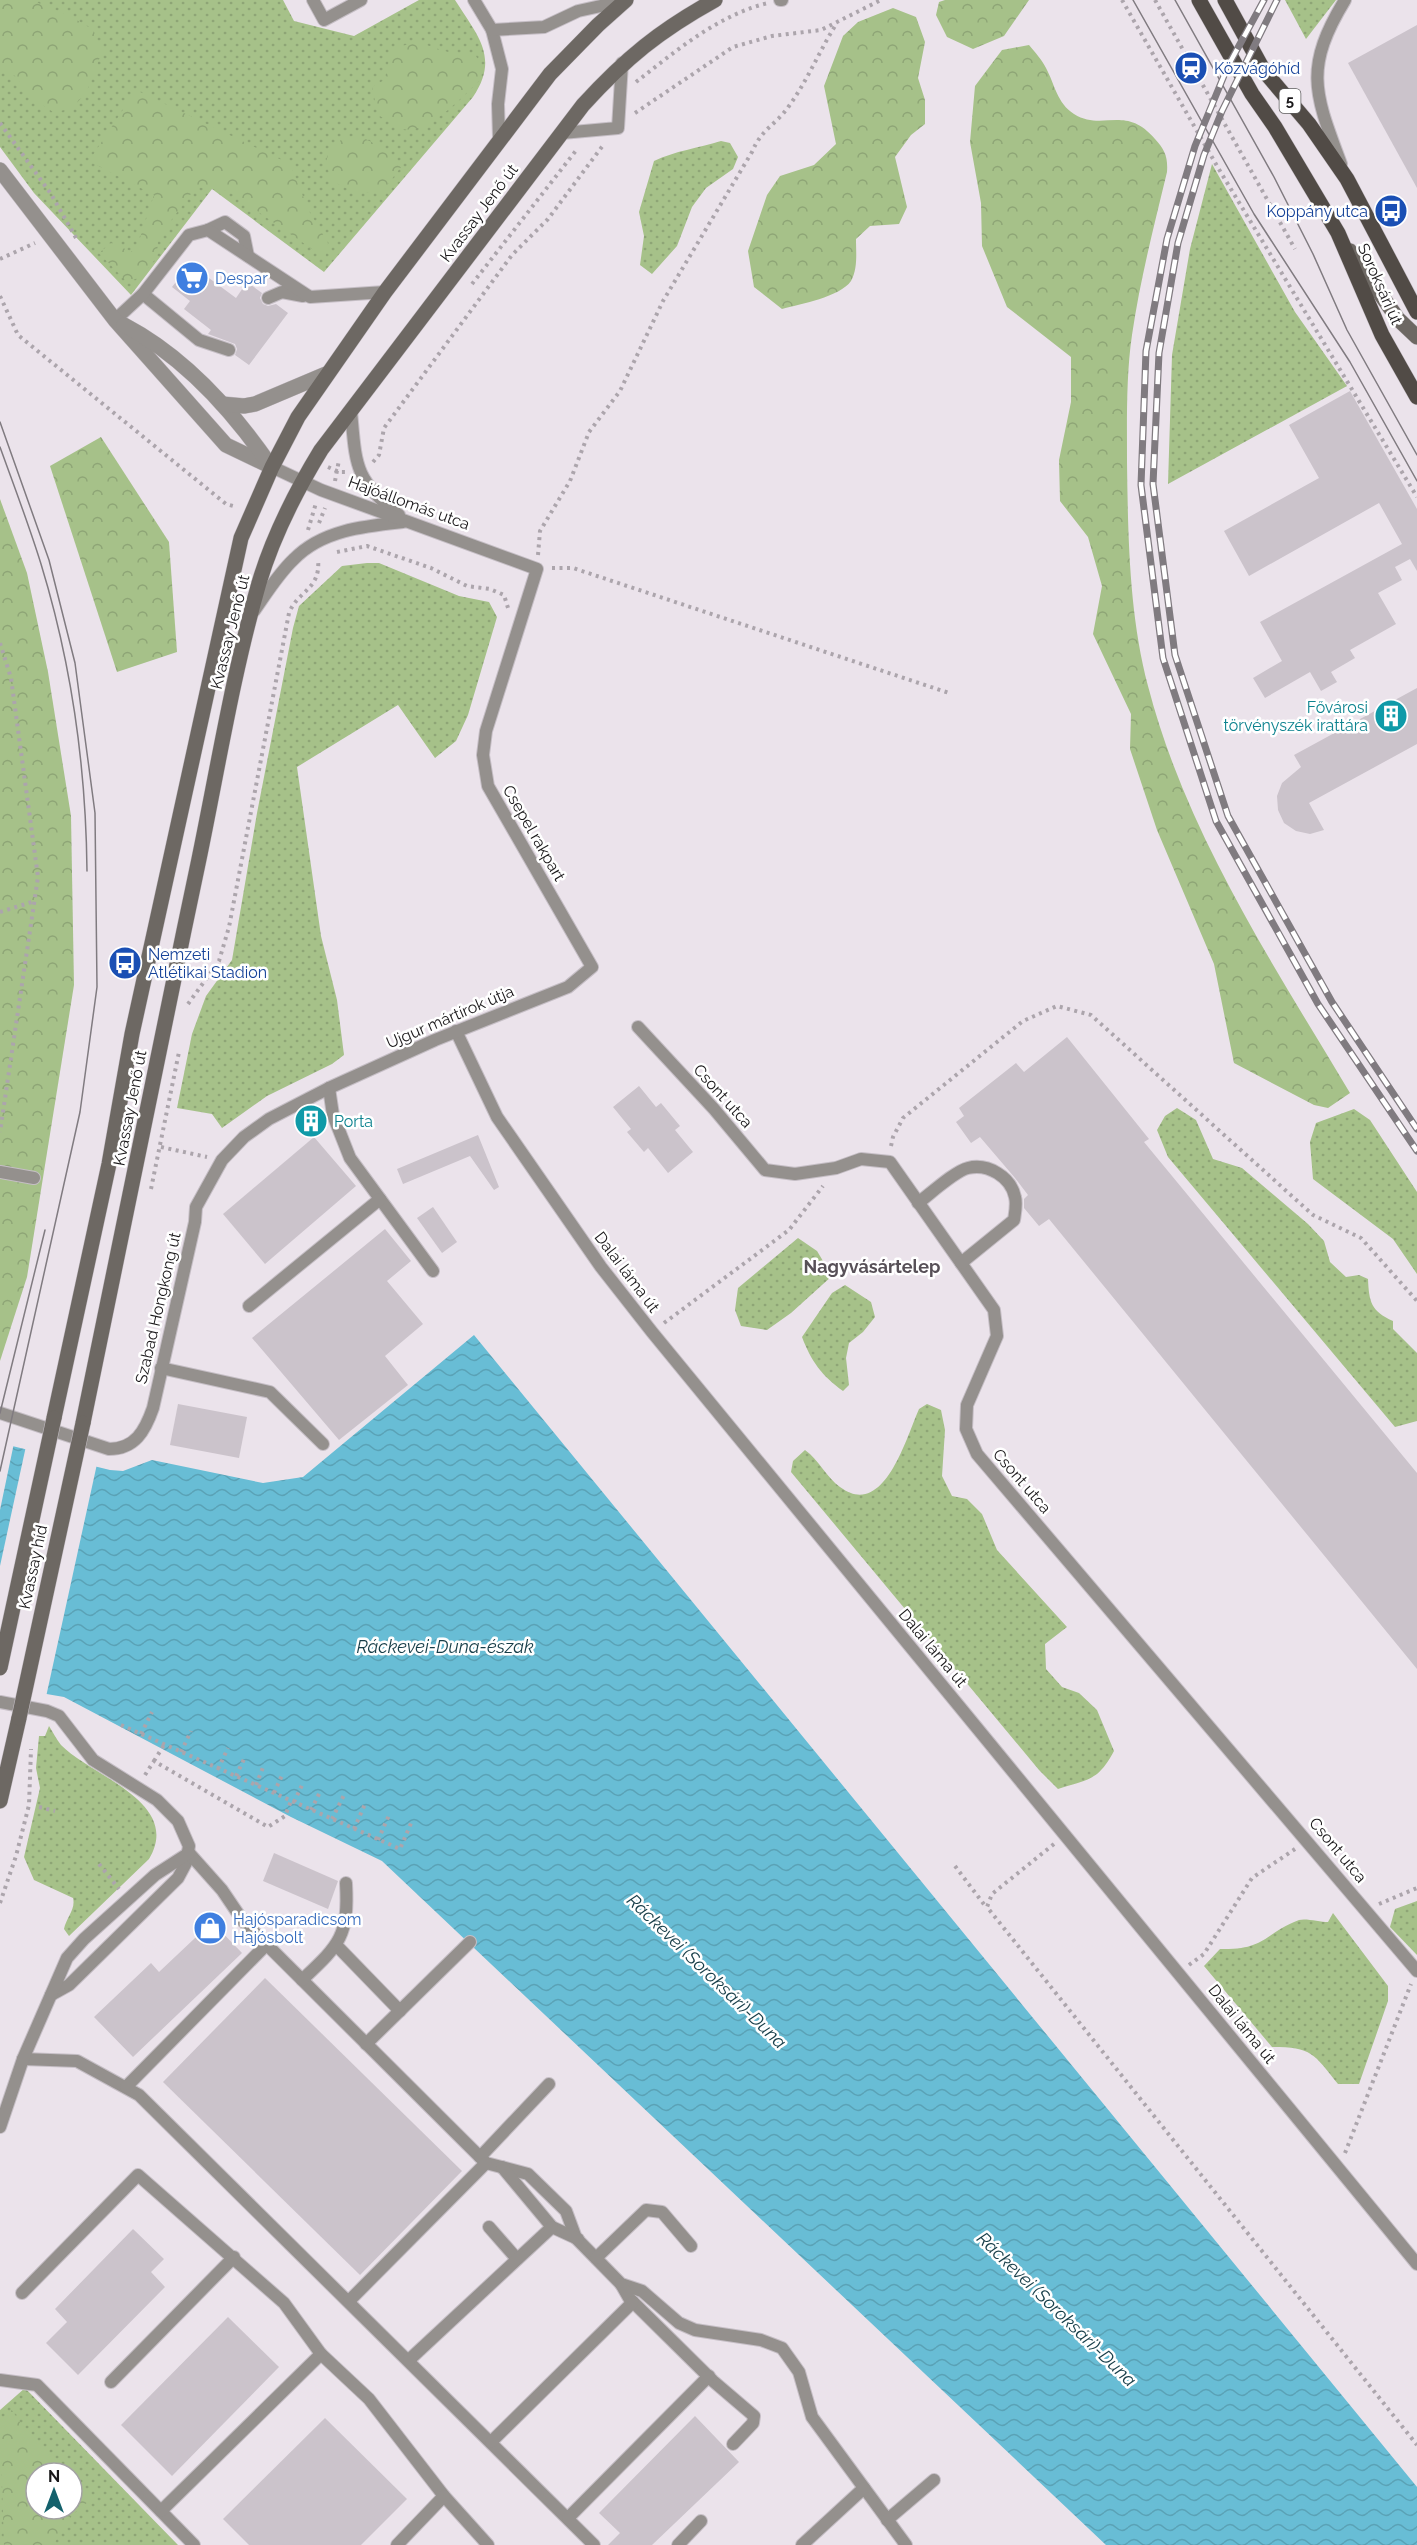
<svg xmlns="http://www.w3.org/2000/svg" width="1417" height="2545" font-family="Raleway,sans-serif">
<defs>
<pattern id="grass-dots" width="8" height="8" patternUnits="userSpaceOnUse" patternTransform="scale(1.5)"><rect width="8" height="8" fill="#a6c189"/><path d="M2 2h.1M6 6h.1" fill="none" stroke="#8ea576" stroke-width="1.8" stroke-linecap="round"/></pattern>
<pattern id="forest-crowns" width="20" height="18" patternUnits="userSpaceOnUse" patternTransform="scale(1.5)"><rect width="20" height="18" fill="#a6c189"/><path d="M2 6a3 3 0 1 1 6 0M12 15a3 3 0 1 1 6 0" fill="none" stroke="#8ea576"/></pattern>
<pattern id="water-waves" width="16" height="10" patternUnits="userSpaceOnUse" patternTransform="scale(1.5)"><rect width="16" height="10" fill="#68bdd5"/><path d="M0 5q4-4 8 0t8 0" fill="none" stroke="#5aa2b6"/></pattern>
</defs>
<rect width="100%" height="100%" fill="#ebe3eb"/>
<g fill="url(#grass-dots)" fill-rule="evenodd">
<path d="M0,0h283l11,21 60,15 65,-36h36c22,35 45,57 18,97l-149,175 -112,-83 -81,106 -97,-102 -34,-46z"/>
<polygon points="1285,0 1336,0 1306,39"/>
<path d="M721,141l9,2 8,14 -5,12 -27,19 -14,19 -15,39 -25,28 -12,-9 4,-29 -5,-24 15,-51c21,-10 44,-13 67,-20z"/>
<polygon points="1212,164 1295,312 1347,386 1168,484 1172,355 1190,249"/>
<polygon points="367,563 379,563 459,596 489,602 497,617 468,715 456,741 435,758 398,705 297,767 321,936 337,1000 344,1055 332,1064 267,1096 222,1128 212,1114 177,1108 192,1034 206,996 232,960 257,813 293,628 299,606 342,566"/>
<path d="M1177,1108l19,12 17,39 29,9 66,56 16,17 6,21 16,15 13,-2 9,4c1,23 3,32 25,42v8l24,24v68l-22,6 -227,-270 -11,-27 8,-14z"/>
<polygon points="1354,1109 1370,1120 1417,1192 1417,1274 1393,1239 1313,1179 1310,1142 1316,1123"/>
<polygon points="798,1238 817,1251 832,1276 791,1313 767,1330 741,1326 735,1310 738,1288"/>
<path d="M845,1285l26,17 4,15 -12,15 -14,11 -3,15 3,27 -6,6c-21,-15 -32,-30 -41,-54l30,-44z"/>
<path d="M927,1404l14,6 4,20 -3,46 10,20 15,3 15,15 15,36 70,77 -22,17 1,25 16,18 17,6 18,17 17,41c-16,30 -25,28 -56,38l-19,-19 -248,-298 2,-11 12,-11c14,10 22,28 35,37 44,33 66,-49 79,-78z"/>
<path d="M49,1726c4,6 7,13 12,19 30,31 122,57 88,114l-80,77 -5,-7c2,-11 12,-20 9,-31l-39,-18 -10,-23 16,-69 -4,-20 3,-32h6z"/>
<polygon points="1417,1901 1417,1955 1390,1927 1395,1909"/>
<path d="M1333,1913l55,73v15l-29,83h-21c-24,-30 -26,-37 -66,-37l-68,-81 16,-17c46,1 43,-15 79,-29 7,-2 21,2 29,2z"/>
<path d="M25,2388l153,157h-178v-135zM36,2473h36v36h-36z"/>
</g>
<g fill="url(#forest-crowns)">
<polygon points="0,0 31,0 70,16 92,29 102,52 86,93 71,109 53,112 32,98 15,76 0,67"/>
<polygon points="945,0 1029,0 1004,36 973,49 947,37 936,15 939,2"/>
<path d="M893,8l23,9 9,25 -7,36 7,22v24l-14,11 -16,22 12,50 -8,17 -29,2 -14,13c0,13 2,30 -5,42 -11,16 -51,23 -69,28l-28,-22 -6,-36 19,-56 13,-19 34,-11 22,-21 -12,-58 19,-50 15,-14z"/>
<path d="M417,42l31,10 28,4 5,9 -1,15c-17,16 -52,55 -77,49 -8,-3 -17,-10 -25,-14l-6,-28 14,-8 3,-20 5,-11z"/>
<path d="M1029,45c6,7 13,15 17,23 9,17 11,35 28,46 29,18 51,-10 81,25 10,11 13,18 12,33 -13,54 -27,108 -35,163 -6,41 -5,85 -5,127 1,74 2,152 21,224 38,147 125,278 202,407l-22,15 -14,-3 -80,-42 -20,-99 -57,-134 -27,-81 1,-35 -38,-80 9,-48 -14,-49 -28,-36 -1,-41 12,-58v-45l-64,-50 -25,-61 -1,-43 -11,-61 5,-56 27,-36z"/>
<polygon points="136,90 290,164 309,211 328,243 325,258 228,191 196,187 158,238 157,257 141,277 127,282 99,253 111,243 135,253 154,195 89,161"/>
<polygon points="358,135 379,146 401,167 382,192 356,193 332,181 326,163 328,152 342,139"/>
<polygon points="101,437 169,542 177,652 117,672 50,466"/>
<polygon points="0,499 27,573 48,672 71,816 74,985 27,1277 0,1361"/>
<polygon points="12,2410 28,2435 67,2473 36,2473 36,2509 72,2509 72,2478 93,2498 73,2514 53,2545 4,2545 0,2421"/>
</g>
<polygon fill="url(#water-waves)" points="474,1335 1417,2487 1417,2545 1106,2545 382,1861 291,1817 64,1697 0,1686 0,1443 110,1470 123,1471 152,1460 263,1483 303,1477"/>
<g fill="#ebe3eb">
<polygon points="0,1440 14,1443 0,1510"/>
<polygon points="26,1446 97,1464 46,1697 0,1689 0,1566"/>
</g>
<g fill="#cbc3cb">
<polygon points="1417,25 1417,188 1348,63"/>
<polygon points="190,264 236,298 247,282 262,293 260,298 263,304 268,306 276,304 288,313 249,365 235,355 237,349 235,344 208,334 211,330 184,309 190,301 172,287"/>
<polygon points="1350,391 1417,509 1417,571 1410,559 1395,567 1402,580 1378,593 1396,624 1350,650 1355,658 1331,672 1337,682 1321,691 1310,672 1265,698 1253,678 1282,661 1260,622 1402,544 1379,503 1249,576 1224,531 1319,478 1289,425"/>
<polygon points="1417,688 1417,744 1309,803 1324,830 1310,834 1296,831 1284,823 1278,810 1277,796 1282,783 1301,767 1294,755"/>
<polygon points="1067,1037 1149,1139 1144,1142 1417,1473 1417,1669 1049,1219 1039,1226 1024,1208 1024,1199 1028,1195 1015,1178 980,1137 971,1143 956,1122 964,1116 959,1108 1016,1063 1024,1072"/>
<polygon points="639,1086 656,1107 661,1103 680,1126 675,1130 693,1152 668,1173 648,1148 644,1152 627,1132 631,1129 613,1107"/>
<polygon points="478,1135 499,1187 494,1190 470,1156 403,1184 397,1169"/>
<polygon points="314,1137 356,1186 265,1264 223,1214"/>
<polygon points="433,1207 457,1242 442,1253 417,1218"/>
<polygon points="385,1229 411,1261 387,1281 423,1324 385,1356 408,1385 339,1440 252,1338"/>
<polygon points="178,1404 247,1417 239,1458 170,1445"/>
<polygon points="274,1853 338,1881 328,1909 263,1881"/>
<polygon points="212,1922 242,1953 133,2057 94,2017 151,1963 159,1972"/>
<polygon points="265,1978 462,2171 360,2275 163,2082"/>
<polygon points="133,2229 164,2259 151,2272 165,2287 78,2375 46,2343 67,2322 55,2309"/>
<polygon points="228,2317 279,2367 172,2476 121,2425"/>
<polygon points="695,2416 739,2462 652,2545 608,2545 620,2533 599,2513"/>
<polygon points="325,2418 407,2499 361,2545 249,2545 223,2519"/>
</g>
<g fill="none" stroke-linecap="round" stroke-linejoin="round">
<g stroke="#c5bec5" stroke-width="14">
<g id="lane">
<polyline points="313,0 324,20 361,0"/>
<polyline points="474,0 492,30 502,69 498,104 499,138"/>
<polyline points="780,0 782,0"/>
<polyline points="492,30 544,27 578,11 624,1"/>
<polyline points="562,133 618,128 622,63"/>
<path d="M1341,164c-26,-70 -38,-95 4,-164"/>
<polyline points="208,230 225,222 244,236 248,256"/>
<polyline points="143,294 199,340 229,350"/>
<polyline points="268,298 282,292 303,296"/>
<polyline points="115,320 143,294 189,235 208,230 310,297 385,292"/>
<path d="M351,411c5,55 3,68 48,104"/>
<path d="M254,611c12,-17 24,-37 40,-52 28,-29 71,-33 109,-37"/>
<polyline points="638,1027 714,1109 765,1170 795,1174 836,1168 861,1159 890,1162 994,1310 997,1336 967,1405 966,1429 977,1454 1417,1971"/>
<polyline points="456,1031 497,1117 601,1267 652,1332 1417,2264"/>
<polyline points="329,1088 333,1115 350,1158 433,1271"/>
<polyline points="0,1172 34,1178"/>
<path d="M918,1203c12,-9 37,-32 50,-35 20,-5 43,9 47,29 2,7 0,16 -1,23l-53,43"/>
<polyline points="249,1306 380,1199"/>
<polyline points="161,1368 270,1392 323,1444"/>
<path d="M0,1413l109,36c26,0 36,-18 44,-41l42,-186 1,-15 26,-47 22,-23 25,-18 60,-31 106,-48 133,-53 24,-20 -104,-181 -5,-31 3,-24 51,-162 -216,-79 -49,-23"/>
<polyline points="0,1702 47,1711 59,1716 93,1760 157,1800 178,1821 189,1846 186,1863 178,1878 69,1985 51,1995"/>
<polyline points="189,1853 222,1890 243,1921 480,2157 486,2163 528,2174 566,2211 576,2238 621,2284 642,2291 679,2323 695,2330 761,2340 782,2348 799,2372 812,2417 906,2545"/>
<polyline points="337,1946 400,2011"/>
<path d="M302,1980c37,-35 47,-43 44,-97"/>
<polyline points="366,2044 470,1942"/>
<polyline points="23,2059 77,2061 139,2095 594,2545"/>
<polyline points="126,2087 266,1945"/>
<polyline points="0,2127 23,2059 67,1958 84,1939 155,1875 189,1853"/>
<polyline points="480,2157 549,2084"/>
<polyline points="502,2167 552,2227 578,2239"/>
<polyline points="489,2227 517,2259"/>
<polyline points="596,2258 646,2210 662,2212 691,2246"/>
<polyline points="621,2284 629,2298 713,2381 754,2416 753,2423 733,2444"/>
<polyline points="22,2293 138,2175 284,2303 321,2354 369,2399 444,2496 488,2545"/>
<polyline points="349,2301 486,2163"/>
<polyline points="409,2360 552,2227"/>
<polyline points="0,2380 37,2385 194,2545"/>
<polyline points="111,2382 234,2257"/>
<polyline points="491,2442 633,2302"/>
<polyline points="161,2511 321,2354"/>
<polyline points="568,2518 709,2376"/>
<polyline points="887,2520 934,2480"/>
<polyline points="397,2545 444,2496"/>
<polyline points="678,2545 701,2521"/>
<polyline points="802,2545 864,2488"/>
</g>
</g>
<g stroke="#c5bec5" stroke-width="16">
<g id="street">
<polyline points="0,170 115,320 226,445 272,467"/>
<path d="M124,325c59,31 108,85 146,140"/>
<polyline points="222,404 244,406 255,404 326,374"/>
</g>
</g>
<g stroke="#c5bec5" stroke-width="16">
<g id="secondary">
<polyline points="1350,251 1398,319 1417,337"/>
<polyline points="54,1418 109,1164 132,1034 241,538 272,467 298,417 385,292 550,74 598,25 626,0"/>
<path d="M83,1423c40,-187 76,-376 116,-564 19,-92 34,-186 60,-276 14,-47 37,-92 62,-133l262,-345c43,-47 76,-74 132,-105"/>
<polyline points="0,1801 19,1718"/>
</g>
</g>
<g stroke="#c5bec5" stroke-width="16">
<g id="primary">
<polyline points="1199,0 1252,94 1275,127 1338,233 1382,335 1417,397"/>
<polyline points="1225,0 1264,71 1309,124 1347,179 1417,312"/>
</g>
</g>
<g stroke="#aca5ac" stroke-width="4" stroke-dasharray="3 4.5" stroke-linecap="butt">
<polyline points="1122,0 1217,166 1417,497"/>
<polyline points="1155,0 1295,249"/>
<path d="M636,82c40,-31 82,-67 132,-79"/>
<polyline points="635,113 733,47 772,36 821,30 881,0"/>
<polyline points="0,123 51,194 76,238"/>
<polyline points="0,259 35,243"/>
<polyline points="472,284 578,148"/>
<polyline points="0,296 18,335 226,504 237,507"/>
<polyline points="373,462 379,455 384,428 512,255 548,219 604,144"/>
<polyline points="328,467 339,472 346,472"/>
<polyline points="335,481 339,460"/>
<polyline points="319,523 325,508"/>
<polyline points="308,530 316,503"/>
<polyline points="337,552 367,546 431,568 467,586 490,589 504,595 508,608"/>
<path d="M538,555l2,-24 30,-50 19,-49 31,-41 43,-90 89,-149c10,-24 23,-26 37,-46 18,-25 30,-54 46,-80"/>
<polyline points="552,568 573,568 949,693"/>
<polyline points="0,643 11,678 38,877 0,1132"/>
<polyline points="0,912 35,901"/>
<path d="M188,1004l31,-43 10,-34 60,-314c9,-23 32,-23 29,-54"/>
<polyline points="891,1146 893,1137 903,1118 1023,1021 1057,1006 1091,1015 1313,1215 1361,1238 1417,1301"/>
<polyline points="161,1147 207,1157"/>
<polyline points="151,1189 179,1052"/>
<polyline points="664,1323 789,1230 823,1186"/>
<polyline points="121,1725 400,1849 412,1821"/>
<polyline points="141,1734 152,1712"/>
<polyline points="181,1752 191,1731"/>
<polyline points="154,1761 164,1745"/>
<polyline points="218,1769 228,1748"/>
<polyline points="145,1775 154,1761 268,1827 285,1816 291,1801"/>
<polyline points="236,1776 245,1757"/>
<polyline points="256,1785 264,1765"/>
<polyline points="274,1793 283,1773"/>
<polyline points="294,1802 303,1783"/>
<polyline points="39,1807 55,1811"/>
<polyline points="311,1810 320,1792"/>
<polyline points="332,1819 345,1793"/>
<polyline points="354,1829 365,1804"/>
<polyline points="378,1840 390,1813"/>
<polyline points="1054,1844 992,1894 987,1907 1417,2445"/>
<polyline points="99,1864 119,1889"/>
<polyline points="955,1866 986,1907"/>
<polyline points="0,1903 16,1856 29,1805 31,1749"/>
<polyline points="1379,1904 1417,1888"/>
<polyline points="1189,1965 1204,1954 1252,1878 1295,1849"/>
<polyline points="1345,2153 1411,1984"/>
</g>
<use href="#lane" stroke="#94908d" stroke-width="12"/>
<use href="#street" stroke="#94908d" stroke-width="15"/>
<use href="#secondary" stroke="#6d6863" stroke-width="15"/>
<use href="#primary" stroke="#514b46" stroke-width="15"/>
<g stroke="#807b80" stroke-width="1.5">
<polyline points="1133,0 1254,214 1350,362 1417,481"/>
<polyline points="1175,0 1274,177 1313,254 1347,330 1417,455"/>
<polyline points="0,422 49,560 75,663 95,813 97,987 80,1112 0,1471"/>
<path d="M0,447c14,39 29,78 41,117 30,98 45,205 46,307"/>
<polyline points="0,1413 45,1230"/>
</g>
<g stroke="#807b80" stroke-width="7">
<g id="rail">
<polyline points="1264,0 1228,66 1195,146 1167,239 1146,351 1141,485 1163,658 1216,821 1318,1004 1417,1151"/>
<polyline points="1277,0 1222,111 1204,155 1178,243 1159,353 1153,484 1175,655 1228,816 1332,1002 1417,1129"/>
</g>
</g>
<use href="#rail" stroke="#fff" stroke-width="4.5" stroke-dasharray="14" stroke-linecap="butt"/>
<g stroke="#c5bec5" stroke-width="16" stroke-linecap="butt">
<g id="secondary-bridge">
<polyline points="0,1668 54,1418"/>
<polyline points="19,1718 83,1423"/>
</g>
</g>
<use href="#secondary-bridge" stroke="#6d6863" stroke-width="15"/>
</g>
<defs>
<g id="station-disc" transform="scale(1.725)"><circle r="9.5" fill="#1a4fb4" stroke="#fff"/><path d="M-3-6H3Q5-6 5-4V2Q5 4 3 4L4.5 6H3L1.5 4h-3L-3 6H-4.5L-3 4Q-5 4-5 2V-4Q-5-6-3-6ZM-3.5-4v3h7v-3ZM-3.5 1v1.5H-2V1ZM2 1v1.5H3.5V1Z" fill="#fff"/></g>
<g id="bus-disc" transform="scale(1.725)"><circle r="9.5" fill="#1a4fb4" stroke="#fff"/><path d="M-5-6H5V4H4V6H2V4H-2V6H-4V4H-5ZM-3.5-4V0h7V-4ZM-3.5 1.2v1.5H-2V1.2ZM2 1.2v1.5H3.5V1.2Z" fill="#fff"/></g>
<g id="supermarket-disc" transform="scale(1.725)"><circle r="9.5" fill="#3f7fe0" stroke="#fff"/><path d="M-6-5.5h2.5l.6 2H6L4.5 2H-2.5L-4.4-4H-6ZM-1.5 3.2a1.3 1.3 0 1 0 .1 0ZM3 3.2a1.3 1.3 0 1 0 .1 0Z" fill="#fff"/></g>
<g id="building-disc" transform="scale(1.725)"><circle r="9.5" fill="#0f9aa8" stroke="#fff"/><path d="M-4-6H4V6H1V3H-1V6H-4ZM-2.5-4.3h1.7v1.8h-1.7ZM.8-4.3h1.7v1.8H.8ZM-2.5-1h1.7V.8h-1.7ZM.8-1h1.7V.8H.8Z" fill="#fff"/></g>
<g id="shop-disc" transform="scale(1.725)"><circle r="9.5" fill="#3f7fe0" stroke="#fff"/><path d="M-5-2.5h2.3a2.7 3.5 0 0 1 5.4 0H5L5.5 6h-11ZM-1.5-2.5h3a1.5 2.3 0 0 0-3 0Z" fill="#fff"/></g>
</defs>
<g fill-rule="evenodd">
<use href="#station-disc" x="1191" y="68"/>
<use href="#bus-disc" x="1391" y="211"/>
<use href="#supermarket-disc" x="192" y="278"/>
<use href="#building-disc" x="1391" y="716"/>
<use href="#bus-disc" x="125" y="963"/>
<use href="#building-disc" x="311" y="1121"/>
<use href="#shop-disc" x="210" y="1928"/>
</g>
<g text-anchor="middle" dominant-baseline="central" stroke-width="5" stroke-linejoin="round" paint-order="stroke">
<rect fill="#fff" stroke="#5e5d5e" stroke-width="1.5" x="1279.5" y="89" width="21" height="24" rx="4.5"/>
<g font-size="15" font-weight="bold" fill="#191719">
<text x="1290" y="101">5</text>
</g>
<g font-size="16" fill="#164399" stroke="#fff" text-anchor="start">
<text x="1214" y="68">Közvágóhíd</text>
<text x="1368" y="211" text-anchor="end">Koppány utca</text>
<text x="148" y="954">Nemzeti<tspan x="148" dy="18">Atlétikai Stadion</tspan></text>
</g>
<g font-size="16" fill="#191719" stroke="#fff">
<text transform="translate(479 213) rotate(-53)">Kvassay Jenő út</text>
<text transform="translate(1380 284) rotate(66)">Soroksári út</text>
<text transform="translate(409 503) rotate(20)">Hajóállomás utca</text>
<text transform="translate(230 632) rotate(-76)">Kvassay Jenő út</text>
<text transform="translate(534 833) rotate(60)">Csepel rakpart</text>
<text transform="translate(450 1017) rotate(-23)">Ujgur mártírok útja</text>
<text transform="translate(723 1096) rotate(48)">Csont utca</text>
<text transform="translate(130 1108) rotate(-79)">Kvassay Jenő út</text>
<text transform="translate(627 1272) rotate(53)">Dalai láma út</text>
<text transform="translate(158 1308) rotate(-77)">Szabad Hongkong út</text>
<text transform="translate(1022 1481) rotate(49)">Csont utca</text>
<text transform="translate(33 1567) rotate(-78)">Kvassay híd</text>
<text transform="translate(933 1648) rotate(50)">Dalai láma út</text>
<text transform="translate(1338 1850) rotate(50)">Csont utca</text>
<text transform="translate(1242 2024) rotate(51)">Dalai láma út</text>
</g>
<g font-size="16" fill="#366cbe" stroke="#fff" text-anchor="start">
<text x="215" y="278">Despar</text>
<text x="233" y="1919">Hajósparadicsom<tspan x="233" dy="18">Hajósbolt</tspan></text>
</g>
<g font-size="16" fill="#0d838f" stroke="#fff" text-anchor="end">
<text x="1368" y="707">Fővárosi<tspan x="1368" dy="18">törvényszék irattára</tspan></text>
<text x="334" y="1121" text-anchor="start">Porta</text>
</g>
<g font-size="18" font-weight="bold" fill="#575057" stroke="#fff">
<text x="872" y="1266">Nagyvásártelep</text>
</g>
<g font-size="18" font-style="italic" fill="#163d48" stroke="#fff">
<text x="445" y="1646">Ráckevei-Duna-észak</text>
<text transform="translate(707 1971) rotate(44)">Ráckevei (Soroksári)-Duna</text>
<text transform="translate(1057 2309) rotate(44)">Ráckevei (Soroksári)-Duna</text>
</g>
</g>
<g transform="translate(54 2491)"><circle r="28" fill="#ffffff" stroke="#a3a2a3" stroke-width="1.5"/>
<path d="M0-4.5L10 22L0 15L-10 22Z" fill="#14616c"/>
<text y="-9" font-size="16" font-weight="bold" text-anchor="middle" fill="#191719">N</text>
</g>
</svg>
